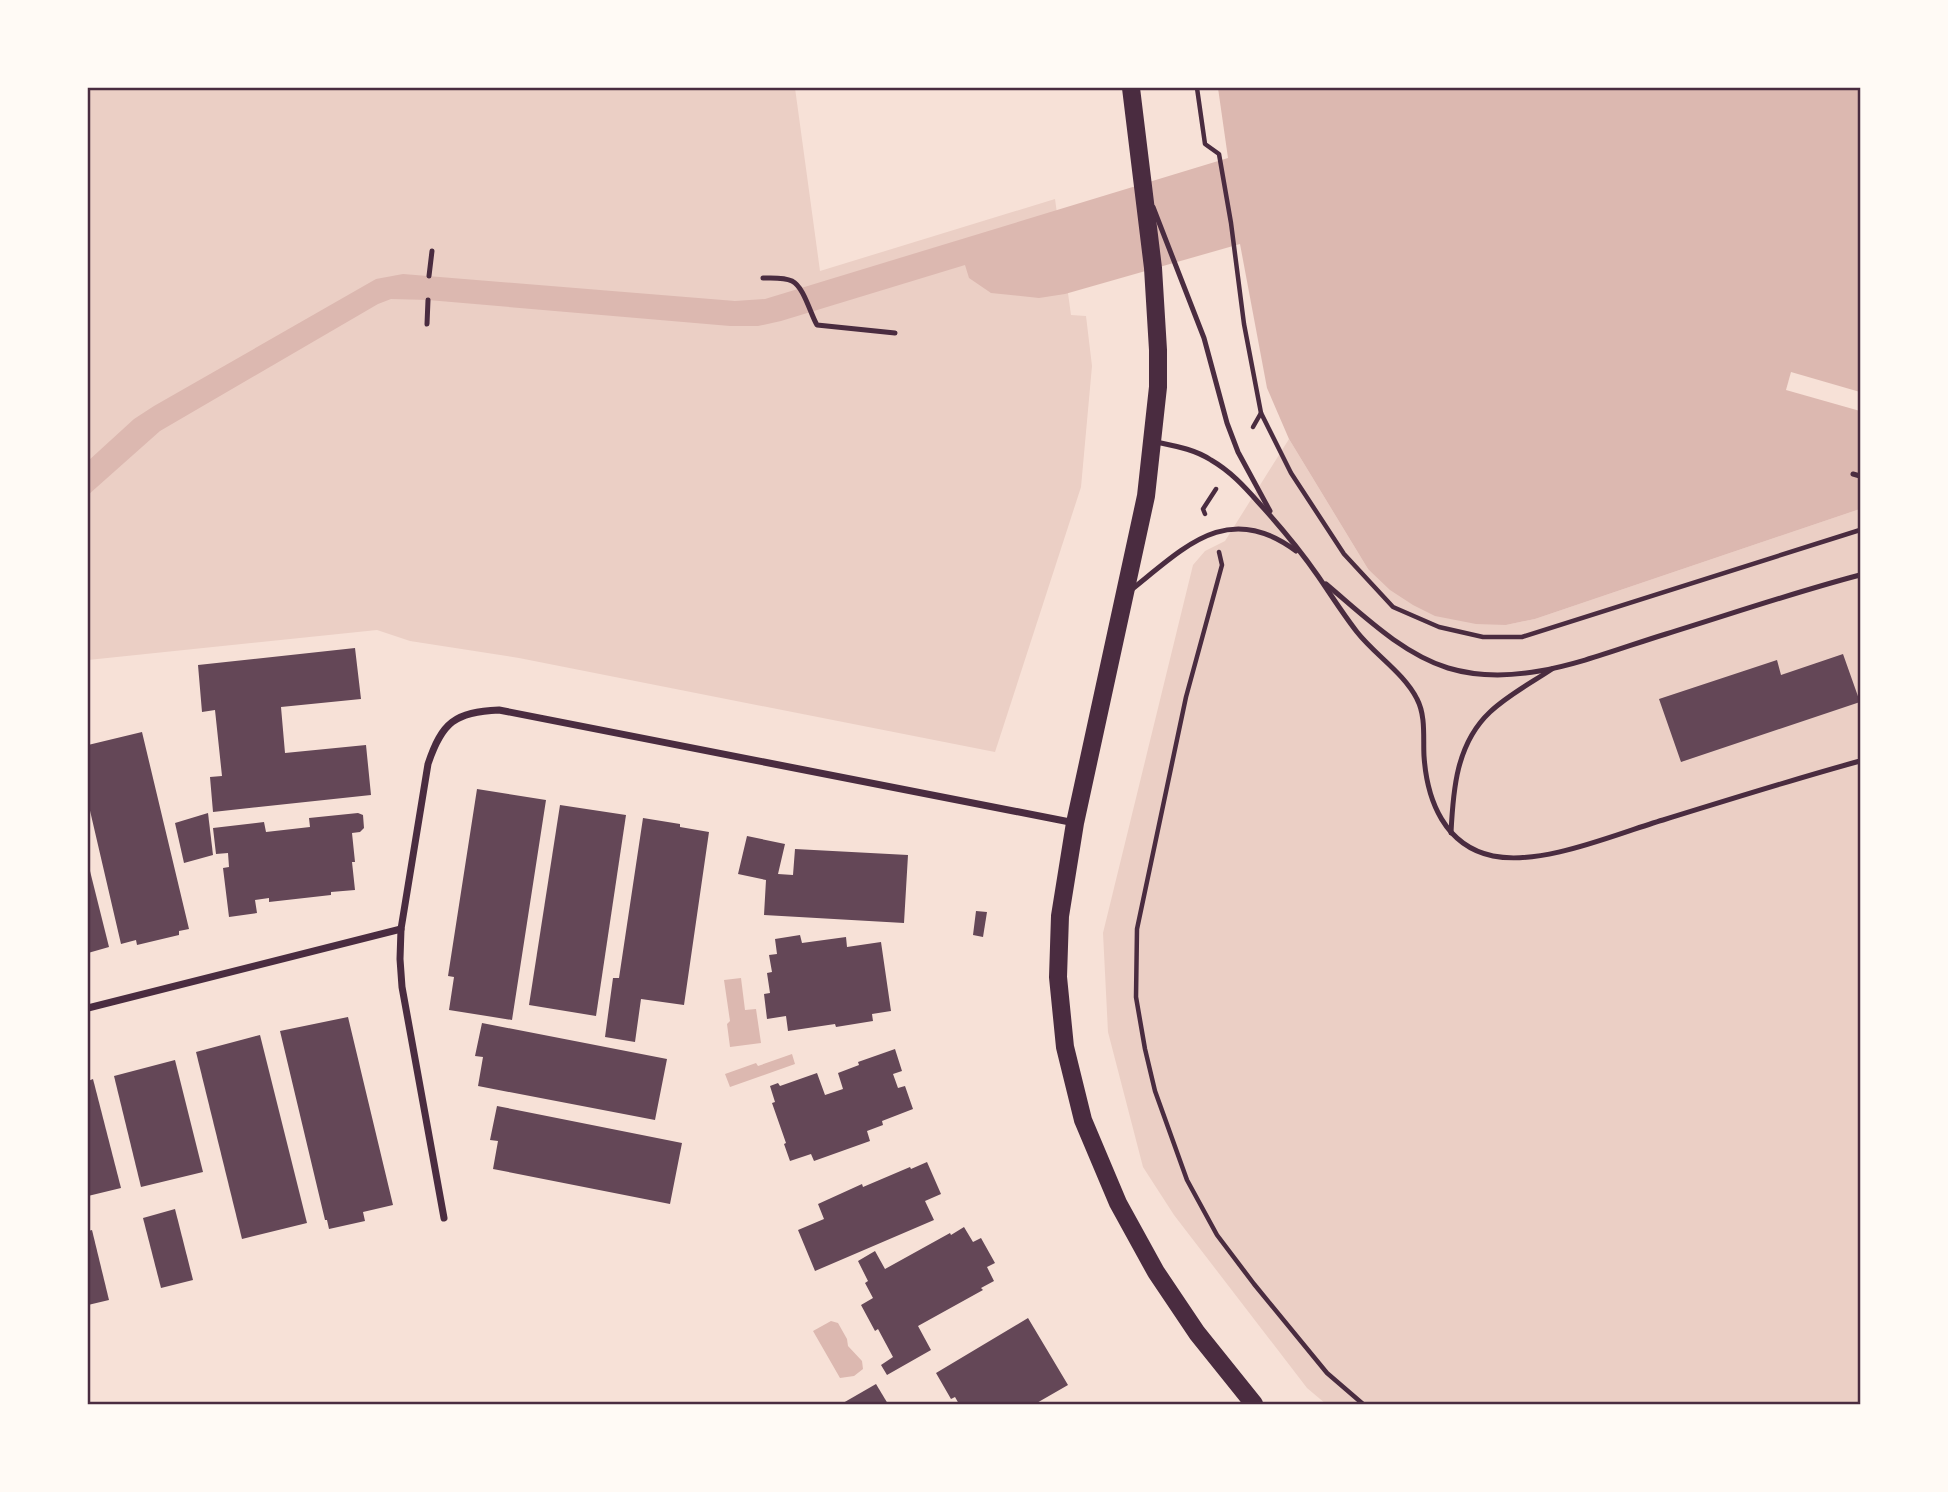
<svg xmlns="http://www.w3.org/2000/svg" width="1948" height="1492" font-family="'Varela Round',sans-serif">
<rect width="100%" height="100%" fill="#f7e1d7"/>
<g fill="#ebcfc5">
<polygon points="88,88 795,88 820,271 1055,199 1071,315 1086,316 1092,366 1081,487 995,752 519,658 410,641 377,630 88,660"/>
<polygon points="1289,439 1368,569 1506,625 1535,619 1860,509 1860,1404 1326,1404 1307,1388 1174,1215 1143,1167 1108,1032 1103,933 1193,565 1205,551 1225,541"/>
</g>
<g fill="#dcb8b0">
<polygon points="1218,88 1860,88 1860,509 1535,619 1506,625 1476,624 1435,616 1413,605 1390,590 1368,569 1289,439 1267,388 1240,244 1065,294 1039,298 991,293 969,278 965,265 781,321 758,326 730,326 428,300 391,299 378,304 160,431 88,495 88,461 134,419 154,406 376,279 403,274 735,301 765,299 1228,158"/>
<polygon points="741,978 745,1010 756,1009 761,1043 730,1047 727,1024 730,1021 724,980"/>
<polygon points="792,1054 795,1064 730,1087 725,1074 756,1063 758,1066"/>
<polygon points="831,1321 838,1323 847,1339 848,1346 862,1361 863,1369 854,1376 840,1378 813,1331"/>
</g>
<polygon fill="#f7e1d7" points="1791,372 1860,392 1860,411 1786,390"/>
<g fill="#644757">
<polygon points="355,648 361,699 281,707 285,753 366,745 371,795 213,812 210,777 222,776 215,710 202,712 198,665"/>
<polygon points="1843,654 1860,702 1681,762 1659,699 1777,660 1781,675"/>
<polygon points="142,732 189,929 179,931 179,935 137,945 136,940 121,944 88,802 88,745"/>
<polygon points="477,789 546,800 512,1020 449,1010 454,977 448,976"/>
<polygon points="560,805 626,815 596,1016 529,1005"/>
<polygon points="208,813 213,855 184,863 175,823"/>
<polygon points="358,813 363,815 364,828 360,832 352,833 355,862 352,862 355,890 331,892 331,895 269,902 269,898 255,900 257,913 229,917 223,868 229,867 228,853 216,854 213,828 264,822 266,832 310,827 309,818"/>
<polygon points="643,818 680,824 680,827 709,832 684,1005 641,999 635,1042 605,1037 613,978 619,978"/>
<polygon points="747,836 785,844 778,874 793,875 795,849 908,855 904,923 764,915 766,880 738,874"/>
<polygon points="88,863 109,947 88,953"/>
<polygon points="976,911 987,912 983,937 973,935"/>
<polygon points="800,935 802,943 846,937 847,947 881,942 891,1011 872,1014 873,1021 836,1027 835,1024 788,1031 786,1016 767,1019 764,994 770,993 767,973 772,972 769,955 777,954 775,939"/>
<polygon points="348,1017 393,1205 363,1212 365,1221 329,1229 327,1220 325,1220 280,1031"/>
<polygon points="482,1023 667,1059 655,1120 478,1086 483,1057 475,1056"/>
<polygon points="260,1035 307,1223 242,1239 196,1052"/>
<polygon points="895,1049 902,1071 893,1074 898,1088 905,1086 913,1109 882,1121 883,1125 867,1131 870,1141 814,1161 811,1154 790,1161 784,1144 786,1143 772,1103 775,1102 770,1086 778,1083 780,1086 817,1073 825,1095 843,1089 838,1073 859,1065 858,1062"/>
<polygon points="175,1060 203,1172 141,1187 114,1076"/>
<polygon points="93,1079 121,1188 88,1196 88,1081"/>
<polygon points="497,1106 682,1143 670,1204 493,1169 498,1141 490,1140"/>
<polygon points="927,1162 941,1194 925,1201 934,1220 815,1271 798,1230 824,1219 818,1204 862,1184 863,1187 910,1167 911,1169"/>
<polygon points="175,1209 193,1280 161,1288 143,1218"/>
<polygon points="964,1227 973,1242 981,1238 995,1263 987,1267 994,1281 981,1288 983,1290 918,1326 931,1350 887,1375 881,1365 893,1357 878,1329 875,1331 861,1305 873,1298 865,1283 868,1281 858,1261 875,1251 885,1269 950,1233 951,1235"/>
<polygon points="92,1230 109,1300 88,1305 88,1231"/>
<polygon points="1028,1318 1068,1385 1035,1404 959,1404 955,1397 951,1399 936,1373"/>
<polygon points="876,1384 888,1404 844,1404 843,1403"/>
</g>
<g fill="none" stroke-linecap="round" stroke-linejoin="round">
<g stroke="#4a2c40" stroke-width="4.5">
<polyline points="1197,88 1205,144 1219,154 1231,223 1244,324 1261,413 1291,473 1344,554 1393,607 1439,627 1483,637 1522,637 1860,530"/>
<polyline points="1253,427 1261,413"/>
<polyline points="1205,514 1203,509 1216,489"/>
<polyline points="1219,552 1222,565 1186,697 1137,929 1136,997 1145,1049 1155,1091 1187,1180 1217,1235 1254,1284 1327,1373 1363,1404"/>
</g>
<g stroke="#4a2c40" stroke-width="5">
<polyline points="1153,207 1204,338 1227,423 1238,452 1270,511"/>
<polyline points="429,276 432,251"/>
<path d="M763,278c9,0 21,-1 29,3 12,6 18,32 25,44l78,8"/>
<polyline points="427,324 428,300"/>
<path d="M1156,442c19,4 38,7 55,18 19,11 33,26 47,42 21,23 42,48 60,74 13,19 25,38 39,56 18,23 47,41 60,67 9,17 6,39 7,57 3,45 21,90 69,100 50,10 122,-22 170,-36 65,-20 131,-41 197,-59"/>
<polyline points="1853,474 1860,476"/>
<path d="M1326,584c37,31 75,69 122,84 73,22 149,-13 218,-34 65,-20 129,-42 194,-59"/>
<path d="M1131,590c54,-43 97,-90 165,-39"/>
<path d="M1451,833c2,-42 5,-89 39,-121 18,-17 41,-29 62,-43"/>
</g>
<g stroke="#4a2c40" stroke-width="7">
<polyline points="88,1008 401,929"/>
<path d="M444,1218l-42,-231 -2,-28 1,-30 27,-165c14,-42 27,-52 71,-54l576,113"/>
</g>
<polyline stroke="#4a2c40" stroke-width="18" points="1131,88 1153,268 1158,350 1158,387 1146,496 1075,823 1060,916 1058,977 1065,1047 1083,1120 1118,1203 1156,1272 1197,1333 1254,1404"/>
</g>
<rect width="1948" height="1492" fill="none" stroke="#fffaf5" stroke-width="178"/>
<rect x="89" y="89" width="1770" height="1314" fill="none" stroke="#4a2c40" stroke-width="2.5"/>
</svg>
